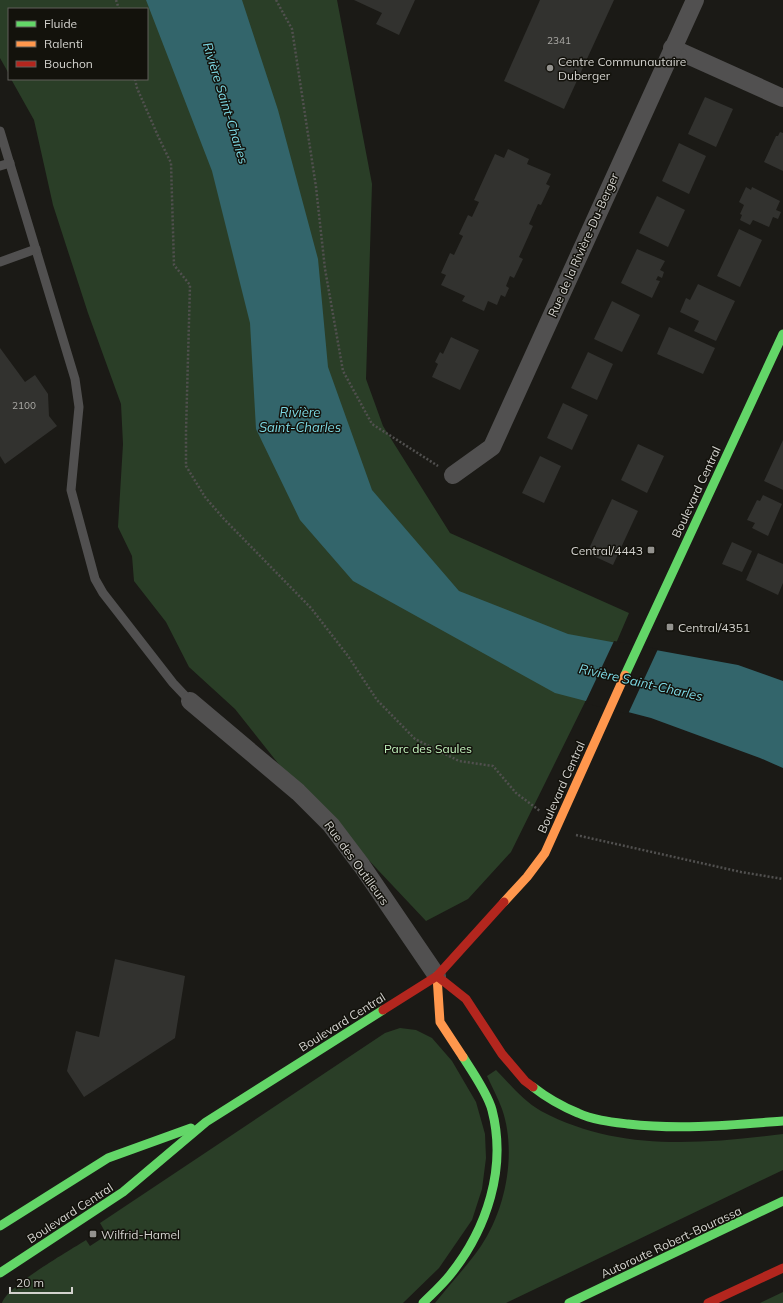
<svg xmlns="http://www.w3.org/2000/svg" width="783" height="1303" font-family="Mulish,sans-serif">
<rect width="100%" height="100%" fill="#1b1a16"/>
<g fill="#2a3e27">
<polygon points="0,0 154,0 219,171 258,332 262,427 587,698 511,852 468,899 426,921 281,767 235,709 189,667 166,622 134,581 132,556 118,527 123,444 121,404 88,313 53,205 34,120 11,79 147,79 147,9 9,9 9,74 0,58"/>
<polygon points="235,0 337,0 372,184 366,379 383,426 450,533 629,613 614,648 566,640 456,595 368,492 323,368"/>
<path d="M400,1028l16,2 16,8 20,23 24,41 9,32 1,24 -4,31 -10,31 -33,48 -36,35h-401c5,-17 67,-52 84,-63l4,6 17,-11 -7,-12 285,-190z"/>
<path d="M496,1070c14,14 27,31 45,41 77,41 159,33 242,23v36l-277,133h-71c15,-19 32,-37 46,-57 25,-37 36,-94 21,-137 -4,-11 -10,-22 -15,-33z"/>
<polygon points="783,1292 783,1303 760,1303"/>
</g>
<polygon fill="#33656b" points="146,0 242,0 278,110 318,259 328,367 372,490 459,591 568,634 738,665 783,681 783,768 760,758 651,718 555,693 353,581 300,520 256,429 250,323 212,171"/>
<polygon fill="#1b1a16" points="614,641 658,649 628,714 585,703"/>
<g fill="#32322f">
<polygon points="354,0 415,0 399,35 376,24 382,13"/>
<polygon points="540,0 614,0 564,109 504,81"/>
<polygon points="705,97 733,109 716,147 688,134"/>
<polygon points="780,132 783,133 783,171 764,162 776,136 778,136"/>
<polygon points="679,143 706,156 689,194 662,181"/>
<polygon points="508,149 529,159 527,164 551,174 546,184 550,186 541,205 538,204 529,224 533,226 519,257 523,259 514,278 510,276 506,286 509,288 505,297 501,295 497,305 488,301 484,311 462,301 465,296 441,285 446,275 441,273 450,253 454,255 463,236 459,234 468,215 472,217 479,202 474,200 495,154 504,158"/>
<polygon points="746,187 751,190 752,187 780,201 776,210 781,212 778,219 773,217 769,227 753,220 750,225 740,220 742,215 740,214 744,205 739,202"/>
<polygon points="657,196 685,210 668,247 639,233"/>
<polygon points="739,229 762,240 740,287 717,276"/>
<polygon points="637,249 665,261 660,270 664,272 662,278 658,276 656,280 660,281 652,298 621,283"/>
<polygon points="698,284 735,301 716,341 694,331 699,321 680,312 686,298 690,300"/>
<polygon points="612,301 640,315 622,352 594,339"/>
<polygon points="669,327 715,348 703,374 657,354"/>
<polygon points="451,337 479,350 460,390 432,377 438,364 435,362 440,352 443,354"/>
<polygon points="0,348 25,382 35,375 48,394 49,416 57,426 5,464 0,456"/>
<polygon points="588,352 613,364 597,400 571,388"/>
<polygon points="563,403 588,415 572,450 547,438"/>
<polygon points="783,440 783,490 764,481"/>
<polygon points="638,444 664,456 647,493 621,480"/>
<polygon points="540,456 561,466 544,503 522,493"/>
<polygon points="763,495 782,504 768,536 752,528 755,523 747,520 757,500 760,501"/>
<polygon points="612,499 638,511 613,565 587,553"/>
<polygon points="732,542 752,551 742,572 722,564"/>
<polygon points="758,553 783,564 783,583 778,595 746,580"/>
<polygon points="115,959 185,976 175,1038 84,1097 67,1071 76,1031 99,1037"/>
</g>
<g fill="none" stroke-linecap="round" stroke-linejoin="round">
<g stroke="#51504f" stroke-width="2.5" stroke-dasharray="2 2" stroke-linecap="butt">
<polyline points="116,0 119,9"/>
<polyline points="276,0 292,29 316,187 325,269 343,371 372,424 438,466"/>
<polyline points="135,79 137,88 158,136 171,163 174,265 190,285 186,431 186,466 205,497 224,519 311,608 348,656 377,700 415,739 459,761 493,766 516,793 540,811"/>
<polyline points="576,835 741,872 783,879"/>
</g>
<g stroke="#515050" stroke-width="9">
<polyline points="0,131 75,379 79,407 71,490 95,579 103,593 173,683 190,701"/>
<polyline points="0,166 10,163"/>
<polyline points="0,262 36,249"/>
</g>
<g stroke="#515050" stroke-width="18">
<polyline points="672,48 783,98"/>
<polyline points="453,475 492,447 695,0"/>
<polyline points="190,701 298,792 331,825 362,866 437,976"/>
</g>
<g stroke="#63d668" stroke-width="9">
<polyline points="625,675 783,334"/>
<path d="M533,1087c14,11 28,19 45,26 15,7 34,9 50,11 52,6 103,1 155,-3"/>
<polyline points="0,1226 108,1158 191,1128"/>
<polyline points="0,1273 123,1192 206,1122 383,1010"/>
<path d="M423,1303c9,-9 19,-18 27,-28 37,-46 57,-107 42,-165 -4,-16 -20,-39 -29,-53"/>
<polyline points="569,1303 783,1201"/>
</g>
<g stroke="#ff974d" stroke-width="9">
<polyline points="504,902 527,877 545,853 625,675"/>
<polyline points="437,976 440,1022 463,1057"/>
</g>
<g stroke="#b3261e" stroke-width="9">
<polyline points="437,976 466,999 502,1054 525,1081 533,1087"/>
<polyline points="383,1010 437,976 504,902"/>
<polyline points="708,1303 783,1268"/>
</g>
</g>
<g fill="#93928e" stroke="#13120c" stroke-width="1.5">
<circle cx="550" cy="68" r="4"/>
<rect x="647" y="546" width="8" height="8" rx="2"/>
<rect x="666" y="623" width="8" height="8" rx="2"/>
<rect x="89" y="1230" width="8" height="8" rx="2"/>
</g>
<g text-anchor="middle" dominant-baseline="central" stroke-width="3" stroke-linejoin="round" paint-order="stroke">
<g font-size="10" fill="#abaaa6">
<text x="559" y="40">2341</text>
<text x="24" y="405">2100</text>
</g>
<g font-size="12" fill="#d3d2ce" stroke="#13120c" text-anchor="start">
<text x="558" y="61">Centre Communautaire<tspan x="558" dy="14">Duberger</tspan></text>
<text x="643" y="550" text-anchor="end">Central/4443</text>
<text x="678" y="627">Central/4351</text>
<text x="101" y="1234">Wilfrid-Hamel</text>
</g>
<g font-size="12" fill="#d3d2ce" stroke="#13120c">
<text transform="translate(583 245) rotate(-66)">Rue de la Rivière-Du-Berger</text>
<text transform="translate(696 492) rotate(-65)">Boulevard Central</text>
<text transform="translate(561 787) rotate(-66)">Boulevard Central</text>
<text transform="translate(357 863) rotate(54)">Rue des Outilleurs</text>
<text transform="translate(342 1022) rotate(-32)">Boulevard Central</text>
<text transform="translate(70 1213) rotate(-33)">Boulevard Central</text>
<text transform="translate(671 1242) rotate(-25)">Autoroute Robert-Bourassa</text>
</g>
<g font-size="12" fill="#c2f4bd" stroke="#13120c">
<text x="428" y="748">Parc des Saules</text>
</g>
<g font-size="13" font-style="italic" fill="#7dd9e4" stroke="#13120c">
<text transform="translate(226 103) rotate(73)">Rivière Saint-Charles</text>
<text x="300" y="412">Rivière<tspan x="300" dy="15">Saint-Charles</tspan></text>
<text transform="translate(641 682) rotate(13)">Rivière Saint-Charles</text>
</g>
</g>
<rect x="8" y="8" width="140" height="72" fill="#13120c" stroke="#605f5a"/>
<rect x="16" y="21" width="20" height="6" fill="#63d668" stroke="#605f5a"/>
<text x="44" y="28" font-size="12" fill="#d3d2ce">Fluide</text>
<rect x="16" y="41" width="20" height="6" fill="#ff974d" stroke="#605f5a"/>
<text x="44" y="48" font-size="12" fill="#d3d2ce">Ralenti</text>
<rect x="16" y="61" width="20" height="6" fill="#b3261e" stroke="#605f5a"/>
<text x="44" y="68" font-size="12" fill="#d3d2ce">Bouchon</text>
<path d="M10 1287v6h62v-6" fill="none" stroke="#d3d2ce" stroke-width="2"/>
<text x="16" y="1287" font-size="12" fill="#d3d2ce" stroke="#13120c" stroke-width="3" paint-order="stroke">20 m</text>
</svg>
